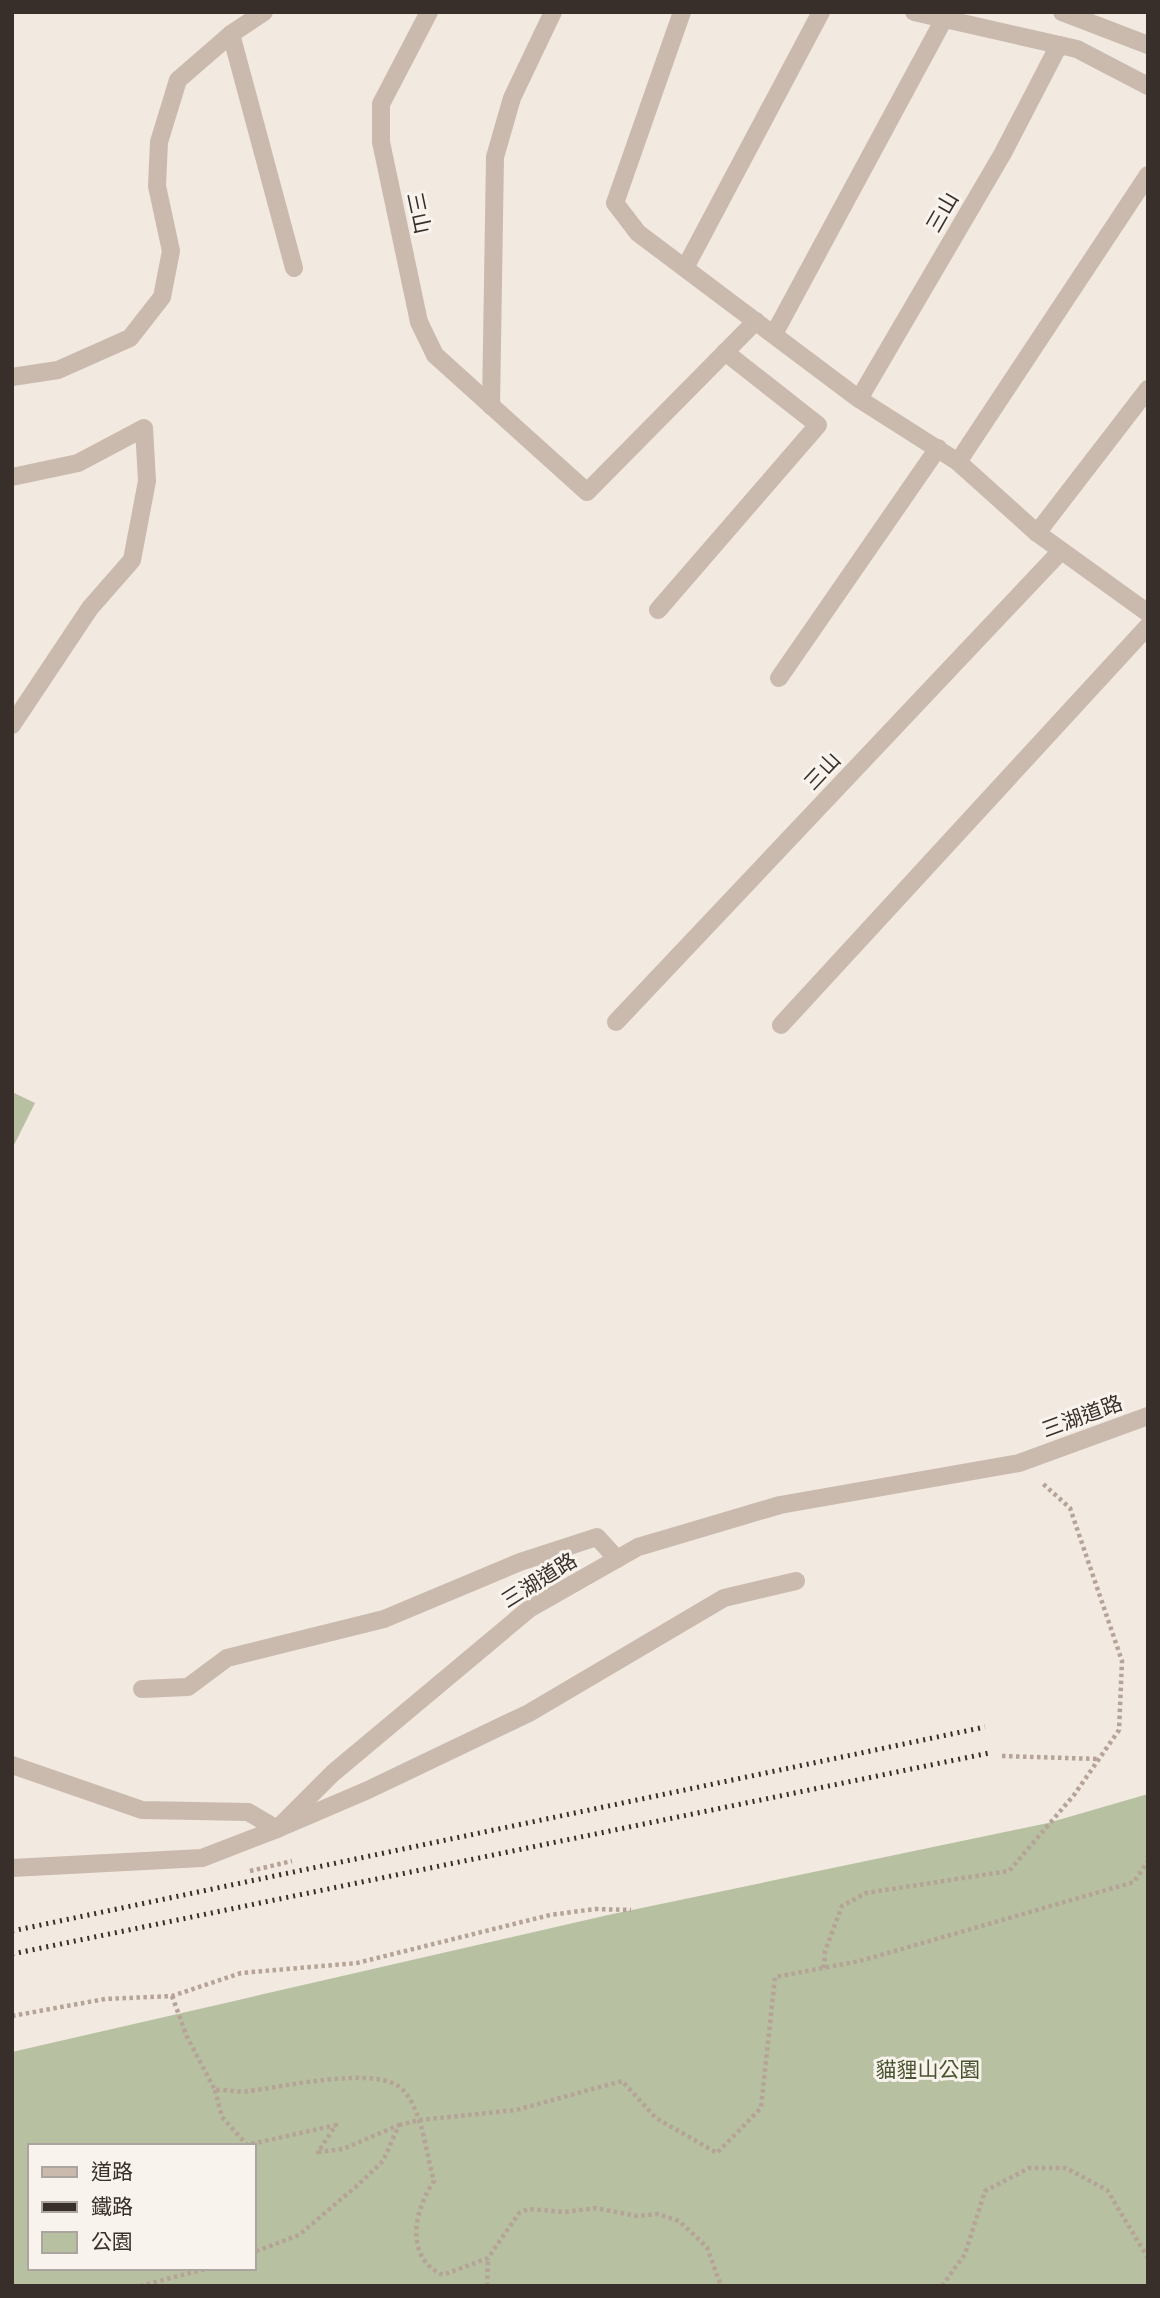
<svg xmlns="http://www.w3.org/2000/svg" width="1160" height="2298" font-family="'PT Sans','Noto Sans TC',sans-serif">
<rect width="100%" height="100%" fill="#f2e9e0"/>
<g fill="#b7c0a1" fill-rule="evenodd">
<polygon points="12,1092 35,1103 12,1149"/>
<path d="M1148,1794v492h-1136v-234l596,-137 440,-92zM30,2146h224v122h-224z"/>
</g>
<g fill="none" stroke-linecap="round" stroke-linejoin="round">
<g stroke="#b6a397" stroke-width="4.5" stroke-dasharray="3.5 3.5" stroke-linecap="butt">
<polyline points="1002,1756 1098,1759"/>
<polyline points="250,1871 292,1861"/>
<polyline points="824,1968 825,1951 842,1906 866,1893 1009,1871 1074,1795 1119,1730 1122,1661 1070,1508 1041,1482"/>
<path d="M172,1996l15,41 28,53c11,-1 22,3 33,1 32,-3 133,-28 156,0 19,22 22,63 30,90 -20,29 -30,77 9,94l45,-17 31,-45 9,-4 37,3 30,-4 42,8 21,-2 21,7 28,26 14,39"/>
<polyline points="12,2016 105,1999 172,1996 241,1973 357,1963 550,1915 595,1909 631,1910"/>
<polyline points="215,2090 222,2117 247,2145 336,2125 318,2152 343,2149 399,2125 383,2161 359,2184 299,2235 254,2252"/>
<polyline points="399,2125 420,2120 516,2110 622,2081 656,2118 717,2153 761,2108 775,1977 860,1961 1134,1882 1148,1861"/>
<polyline points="140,2286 209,2268"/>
<polyline points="487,2286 488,2259"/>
<polyline points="942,2286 965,2254 985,2191 1029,2168 1066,2168 1107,2190 1148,2258"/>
</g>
<g stroke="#cab9ad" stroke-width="18">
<polyline points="1062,12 1148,45"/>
<polyline points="12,477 78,463 144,428 147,481 132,560 90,608 12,725"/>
<polyline points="1037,533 1148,389"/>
<polyline points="658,610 818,425 725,352"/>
<polyline points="779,678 938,448"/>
<polyline points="142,1689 188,1687 227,1658 384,1619 520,1562 597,1537 617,1559"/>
<polyline points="12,1765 142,1810 248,1812 277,1829 368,1790 529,1713 724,1598 796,1581"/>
</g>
<g stroke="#cab9ad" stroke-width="18">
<polyline points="429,12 381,104 381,142 419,322 435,355 587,492 756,321"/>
<polyline points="682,12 615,203 638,233 859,399 958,462 1037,533 1148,613"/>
<polyline points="914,12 1077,49 1148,86"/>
<polyline points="231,34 294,268"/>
<polyline points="685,268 821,12"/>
<polyline points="774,334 944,19"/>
<polyline points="12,377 58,370 130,338 162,297 171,251 157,186 159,142 178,80 231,34 264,12"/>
<polyline points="859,399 1003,153 1059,45"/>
<polyline points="491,406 495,157 512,98 553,12"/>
<polyline points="958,462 1148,175"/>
<polyline points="616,1022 1061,551"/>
<polyline points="781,1025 1148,626"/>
</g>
<polyline stroke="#cab9ad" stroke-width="18" points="12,1868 202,1858 277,1829 333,1773 529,1609 638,1547 780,1505 1019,1463 1148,1416"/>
<g stroke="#382f2b" stroke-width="5" stroke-dasharray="2 5" stroke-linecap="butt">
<polyline points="12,1931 985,1727"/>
<polyline points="12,1954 989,1753"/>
</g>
</g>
<g text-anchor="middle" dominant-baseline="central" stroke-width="6" stroke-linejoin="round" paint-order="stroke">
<g font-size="21" fill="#382f2b" stroke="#f9f3ed">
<text transform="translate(942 212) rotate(-60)">三山</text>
<text transform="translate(419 213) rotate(78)">三山</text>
<text transform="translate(822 771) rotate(-47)">三山</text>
<text transform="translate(1082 1416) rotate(-20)">三湖道路</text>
<text transform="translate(539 1580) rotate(-32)">三湖道路</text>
</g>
<g font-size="21" fill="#495530" stroke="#f9f3ed">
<text x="928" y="2069">貓貍山公園</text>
</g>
</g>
<rect width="1160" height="2298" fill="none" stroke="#382f2b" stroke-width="28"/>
<rect x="28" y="2144" width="228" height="126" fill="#f9f3ed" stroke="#aca59f" stroke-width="2"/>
<rect x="42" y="2167" width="35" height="10" fill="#cab9ad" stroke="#aca59f" stroke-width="2"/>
<text x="91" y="2179" font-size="21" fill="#382f2b">道路</text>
<rect x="42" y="2202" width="35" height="10" fill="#382f2b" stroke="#aca59f" stroke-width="2"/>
<text x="91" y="2214" font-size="21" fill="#382f2b">鐵路</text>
<rect x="42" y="2232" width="35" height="21" fill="#b7c0a1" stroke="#aca59f" stroke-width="2"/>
<text x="91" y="2249" font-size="21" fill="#382f2b">公園</text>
</svg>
